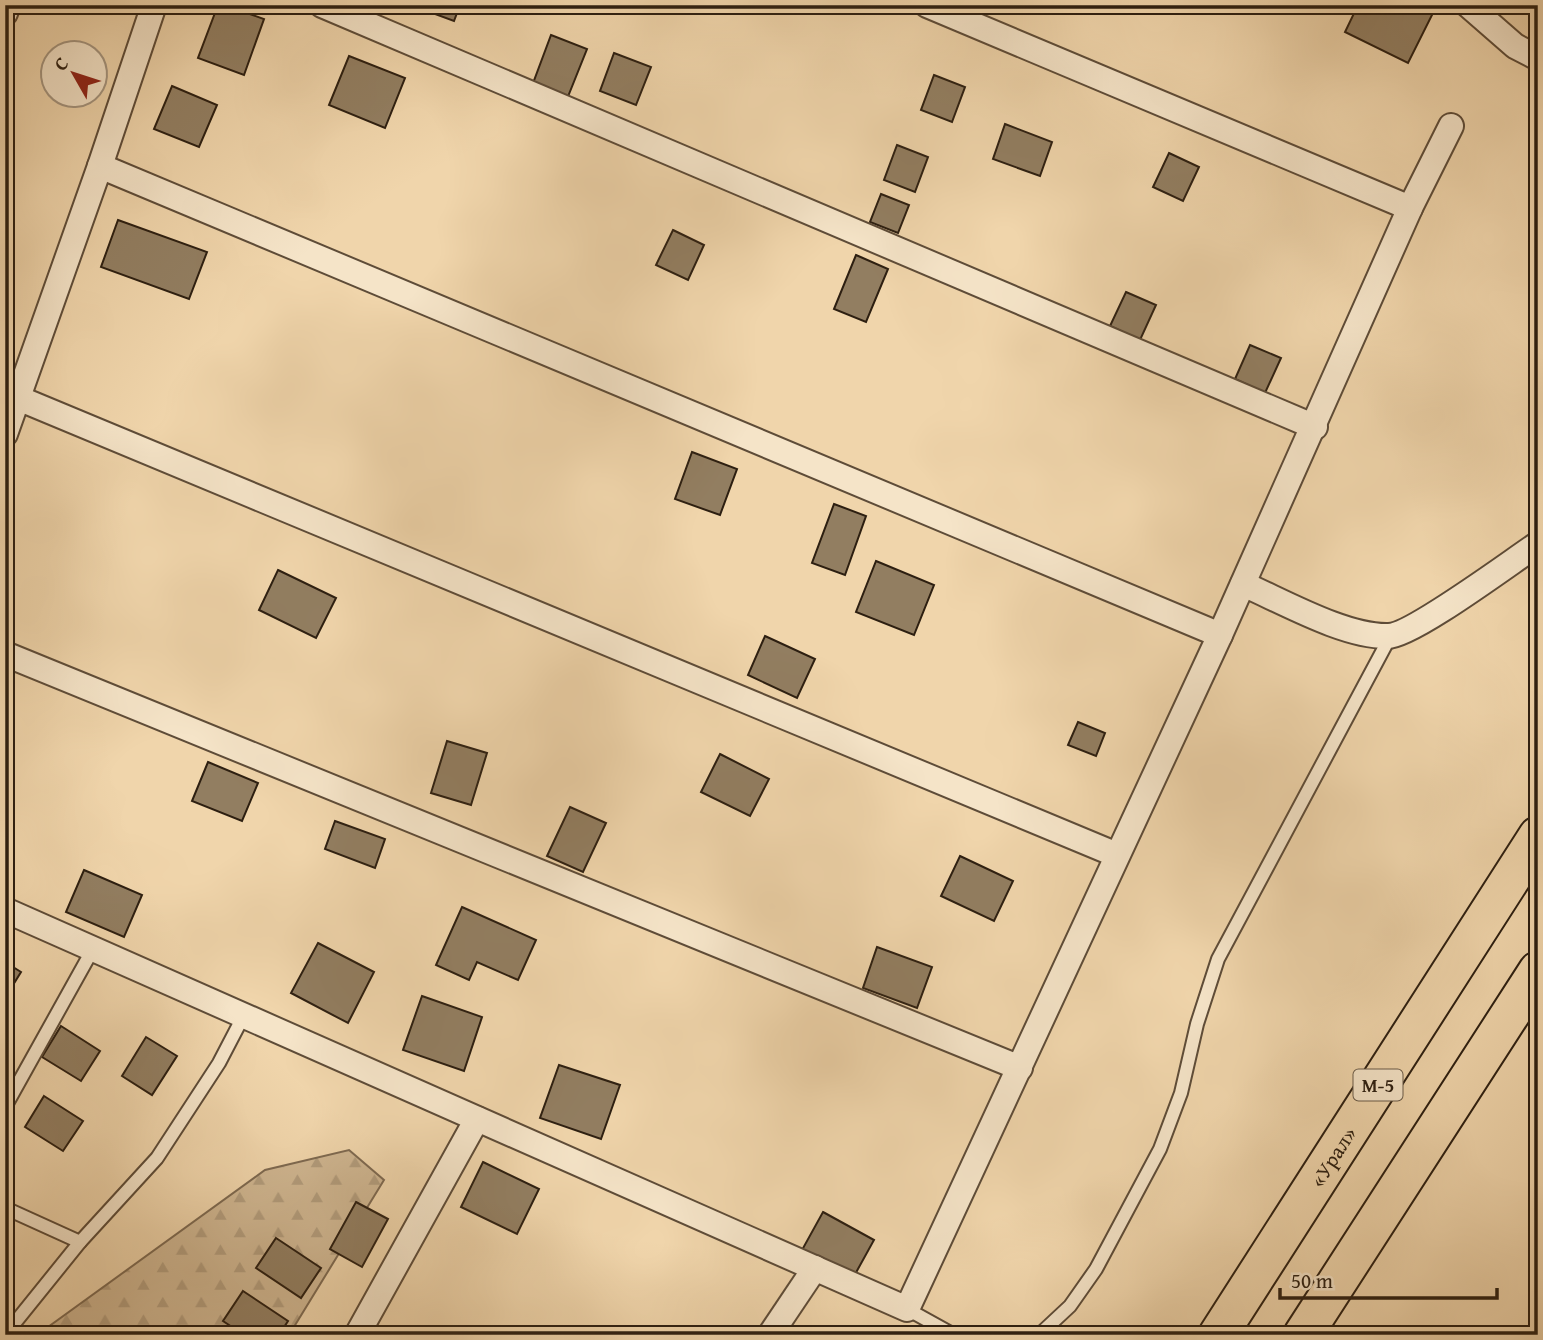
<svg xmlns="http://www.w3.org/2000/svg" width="1543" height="1340" font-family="'Gentium Book Plus',serif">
<defs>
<pattern id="forest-firs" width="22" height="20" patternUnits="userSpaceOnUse" patternTransform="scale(1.75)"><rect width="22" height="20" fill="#cfb691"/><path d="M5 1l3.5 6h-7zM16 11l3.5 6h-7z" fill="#b29c7c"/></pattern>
</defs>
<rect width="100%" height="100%" fill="#f0d5ab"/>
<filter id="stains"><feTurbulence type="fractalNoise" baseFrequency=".00286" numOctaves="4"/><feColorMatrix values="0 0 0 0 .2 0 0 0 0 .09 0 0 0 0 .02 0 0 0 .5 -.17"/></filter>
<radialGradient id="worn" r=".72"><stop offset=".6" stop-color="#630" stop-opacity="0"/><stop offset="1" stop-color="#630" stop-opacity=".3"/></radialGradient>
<polygon fill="url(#forest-firs)" stroke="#7e6a51" stroke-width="2" points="349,1150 384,1180 289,1335 37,1335 265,1170"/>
<g fill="#927e61" stroke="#2d1f11" stroke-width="2">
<polygon points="218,5 224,5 264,19 244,75 198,58"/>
<polygon points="426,5 460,5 454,21 424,10"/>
<polygon points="954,5 978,5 975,13"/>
<polygon points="1358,5 1428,5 1435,9 1408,63 1345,32"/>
<polygon points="551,35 587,49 567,99 532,86"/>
<polygon points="614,53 651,67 636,105 600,91"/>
<polygon points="349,56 405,78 385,128 329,105"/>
<polygon points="934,75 965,87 952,122 921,110"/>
<polygon points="172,86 217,105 199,147 154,129"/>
<polygon points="1005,124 1052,142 1040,176 993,159"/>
<polygon points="897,145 928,157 915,192 884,180"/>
<polygon points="1169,153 1199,167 1183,201 1153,187"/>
<polygon points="881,194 909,205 898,233 870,222"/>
<polygon points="118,220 207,252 189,299 101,267"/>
<polygon points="673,230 704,245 688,280 656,265"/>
<polygon points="856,255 888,269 866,322 834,309"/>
<polygon points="1126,292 1156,305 1140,340 1110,326"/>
<polygon points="1250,345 1281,358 1265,393 1235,379"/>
<polygon points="692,452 737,469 720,515 675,499"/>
<polygon points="834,504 866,516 845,575 812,563"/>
<polygon points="876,561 934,585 914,635 856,612"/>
<polygon points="278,570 336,598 316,638 259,610"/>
<polygon points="765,636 815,659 797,698 748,675"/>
<polygon points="1078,722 1105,733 1096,756 1068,745"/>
<polygon points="447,741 487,753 471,805 431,793"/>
<polygon points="720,754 769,779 750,816 701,792"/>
<polygon points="208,762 258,783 242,821 192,801"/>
<polygon points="570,807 606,823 583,872 547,856"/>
<polygon points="335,821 385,839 375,868 325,849"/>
<polygon points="960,856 1013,881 994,921 941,896"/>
<polygon points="84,870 142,895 124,937 66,912"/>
<polygon points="462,907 536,940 518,980 477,962 469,980 436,965"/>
<polygon points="318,943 374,972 348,1023 291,993"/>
<polygon points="877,947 932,967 917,1008 863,988"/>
<polygon points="5,962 21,972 5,998"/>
<polygon points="422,996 482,1017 464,1071 403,1050"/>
<polygon points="61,1026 100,1051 81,1081 42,1057"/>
<polygon points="146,1037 177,1056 152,1095 122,1076"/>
<polygon points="559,1065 620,1085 601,1139 540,1118"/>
<polygon points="44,1096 83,1121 63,1151 25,1127"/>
<polygon points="483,1162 539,1189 517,1234 461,1207"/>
<polygon points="356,1202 388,1219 362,1267 330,1249"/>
<polygon points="823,1212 874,1240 853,1278 802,1250"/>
<polygon points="276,1238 321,1268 301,1298 256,1268"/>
<polygon points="243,1291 288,1321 279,1335 244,1335 223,1321"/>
</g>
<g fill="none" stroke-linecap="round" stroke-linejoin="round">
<g stroke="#5e4c38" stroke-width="16">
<g id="service">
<polyline points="5,1107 93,949"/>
<polyline points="5,1208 80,1242 157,1158 219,1063 244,1015"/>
<polyline points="907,1309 954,1335"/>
<polyline points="5,1335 80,1242"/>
<polyline points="1039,1335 1070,1306 1096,1269 1160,1149 1181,1093 1197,1024 1218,959 1390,637"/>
</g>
</g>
<g stroke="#5e4c38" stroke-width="28">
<g id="minor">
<polyline points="322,5 1315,427"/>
<polyline points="927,5 1410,208"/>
<polyline points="1468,5 1515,46 1538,58"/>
<polyline points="5,13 8,5"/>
<polyline points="100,166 1220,635"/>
<polyline points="18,398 1117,855"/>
<polyline points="5,434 100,166 154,5"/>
<path d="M1243,584c41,18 102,53 145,52 24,0 124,-75 150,-92"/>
<polyline points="5,654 1020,1068"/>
<polyline points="5,910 907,1309 1220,635 1410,208 1451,126"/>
<polyline points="357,1335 477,1119"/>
<polyline points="770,1335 815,1268"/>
</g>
</g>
<g stroke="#2d1f11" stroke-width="42">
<g id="trunk">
<path id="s1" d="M1218,1335l320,-499"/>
<polyline points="1303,1335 1538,971"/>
</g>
</g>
<use href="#service" stroke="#f5e4c8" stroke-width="12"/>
<use href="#minor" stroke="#f5e4c8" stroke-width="24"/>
<use href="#trunk" stroke="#f0d5ab" stroke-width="38"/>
</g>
<g text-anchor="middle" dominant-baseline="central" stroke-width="5" stroke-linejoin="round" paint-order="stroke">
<rect fill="#f5e4c8" stroke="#695a48" stroke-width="2" x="1353.5" y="1069.5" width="49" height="31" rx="5"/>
<g font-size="19" font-weight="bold" fill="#2d1f11">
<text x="1378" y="1085">М-5</text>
</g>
<g font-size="21" fill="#2d1f11" stroke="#f5e4c8">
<text stroke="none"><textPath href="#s1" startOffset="212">«Урал»</textPath></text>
</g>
</g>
<rect width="1543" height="1340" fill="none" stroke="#f0d5ab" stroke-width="28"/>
<rect x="7" y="7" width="1529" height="1326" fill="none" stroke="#2d1f11" stroke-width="3.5"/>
<rect x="14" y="14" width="1515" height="1312" fill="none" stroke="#2d1f11" stroke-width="2"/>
<g transform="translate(74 74) rotate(309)"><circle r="33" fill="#f5e4c8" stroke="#a5957f" stroke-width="2"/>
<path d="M0-5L12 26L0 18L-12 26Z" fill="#8f2418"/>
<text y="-10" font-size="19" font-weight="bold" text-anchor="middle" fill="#2d1f11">С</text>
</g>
<path d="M1280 1288v10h217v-10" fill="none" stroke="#2d1f11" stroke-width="3.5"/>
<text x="1291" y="1288" font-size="21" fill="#2d1f11" stroke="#f5e4c8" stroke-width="5" paint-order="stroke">50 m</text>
<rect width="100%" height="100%" filter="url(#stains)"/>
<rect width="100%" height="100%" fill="url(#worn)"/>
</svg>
